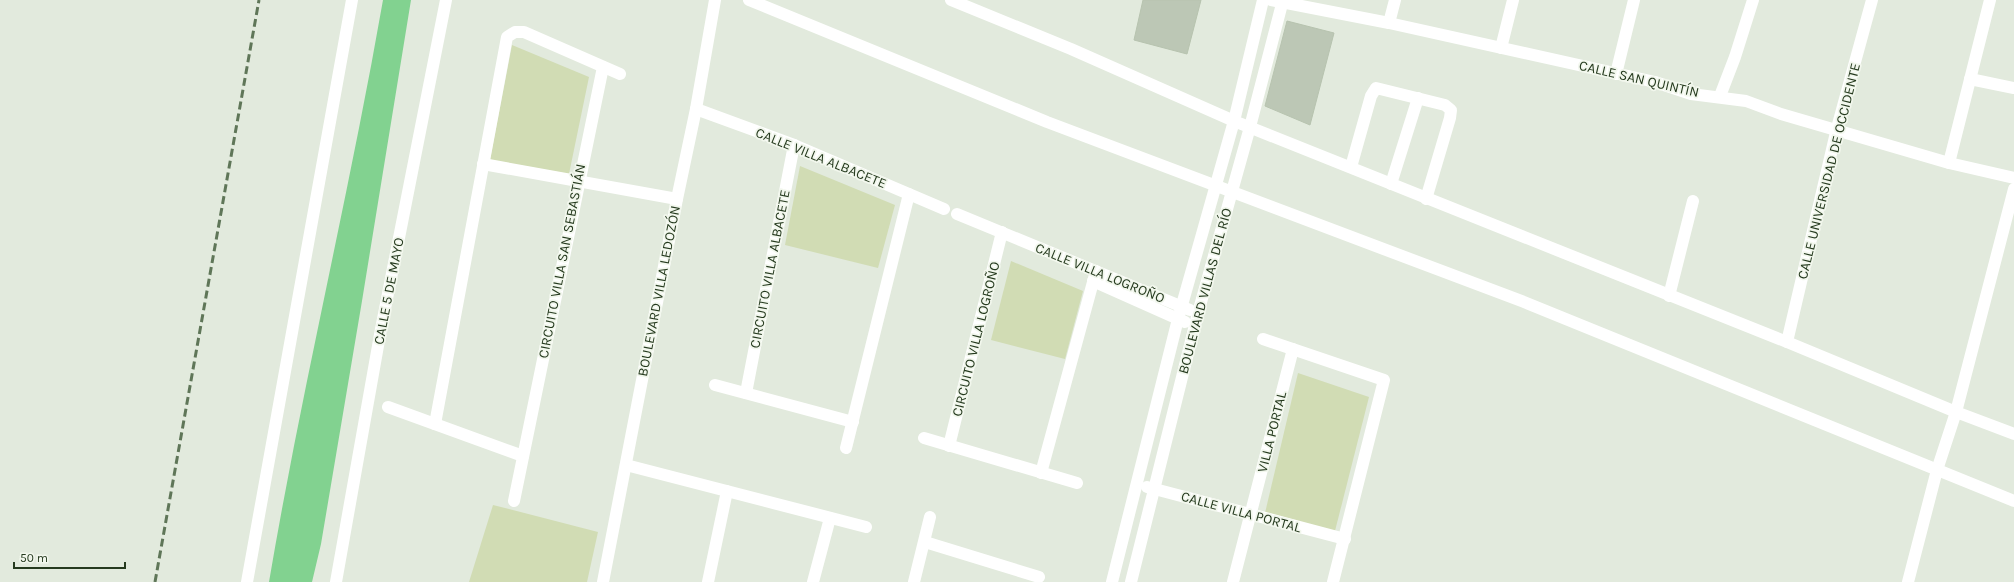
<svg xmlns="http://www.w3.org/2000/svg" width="2014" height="582" font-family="Karla,sans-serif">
<rect width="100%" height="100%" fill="#e2eadd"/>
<g fill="#d1dcb4">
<polygon points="512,45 589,77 569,174 490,160"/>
<polygon points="800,166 895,205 878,268 785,245"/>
<polygon points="1011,261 1083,291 1065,359 991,340"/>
<polygon points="1298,373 1369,397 1335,531 1265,513"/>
<polygon points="493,505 598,532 587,582 469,582"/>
</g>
<path fill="#82d290" d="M383,0h28l-49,301 -41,243 -9,38h-43c33,-195 80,-387 114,-582z"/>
<g fill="#bcc7b5" stroke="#b7c3af">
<polygon points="1143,0 1201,0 1187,54 1134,40"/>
<polygon points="1287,21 1334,33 1310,125 1265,106"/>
</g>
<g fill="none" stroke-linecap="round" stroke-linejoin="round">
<g stroke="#fff" stroke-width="12">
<polyline points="749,0 1047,122 1524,302 2014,501"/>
<polyline points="951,0 1071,49 1234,121 1787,342 1956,412 2014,434"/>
<polyline points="1271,0 1389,23 1655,82 1691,94 1746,101 1781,114 1949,163 2014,178"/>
<polyline points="1389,23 1395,0"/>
<polyline points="1501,48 1513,0"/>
<polyline points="1616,74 1634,0"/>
<polyline points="1970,79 2014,88"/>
<polyline points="1720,96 1735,57 1753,0"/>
<polyline points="696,109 794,145 944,209"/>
<polyline points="1949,163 1990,0"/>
<polyline points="483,164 677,199"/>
<polyline points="1351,167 1371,96 1376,88 1445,105 1451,110 1450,118 1426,199"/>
<polyline points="1391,184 1418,98"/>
<polyline points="957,214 1190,310"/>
<polyline points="1093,281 1185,322"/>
<polyline points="1669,296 1693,201"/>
<polyline points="1263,339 1384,380 1333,582"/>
<polyline points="1787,342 1837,128 1872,0"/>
<polyline points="715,385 853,422"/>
<polyline points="746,393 794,145"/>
<polyline points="388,407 523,456"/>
<polyline points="435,424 507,37 515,32 524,32 620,74"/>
<polyline points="924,438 1077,483"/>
<polyline points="949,446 1002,232"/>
<polyline points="846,448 909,194"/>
<polyline points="626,465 866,527"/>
<polyline points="1041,473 1096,271"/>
<polyline points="1147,487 1345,539"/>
<polyline points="514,501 603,67"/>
<polyline points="925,542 1039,577"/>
<polyline points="247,582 352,0"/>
<polyline points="336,582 381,329 446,0"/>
<polyline points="603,582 677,199 696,109 715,0"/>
<polyline points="708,582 727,491"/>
<polyline points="813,582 830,518"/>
<polyline points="914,582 930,517"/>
<polyline points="1112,582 1178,319 1234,121 1263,0"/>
<polyline points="1131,582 1198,313 1250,127 1283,0"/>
<polyline points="1233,582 1293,349"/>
<polyline points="1908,582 1937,470 1956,412 2014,189"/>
</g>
<polyline stroke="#5f7658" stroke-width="3" stroke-dasharray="8 4" stroke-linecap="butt" points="155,582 259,0"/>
</g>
<g text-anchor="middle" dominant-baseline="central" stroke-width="3.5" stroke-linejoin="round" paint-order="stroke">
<g font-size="14" fill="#253a1e" stroke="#f2f7ed">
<text transform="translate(1639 79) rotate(13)">CALLE SAN QUINTÍN</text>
<text transform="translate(821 158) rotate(22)">CALLE VILLA ALBACETE</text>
<text transform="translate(1829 171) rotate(-76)">CALLE UNIVERSIDAD DE OCCIDENTE</text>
<text transform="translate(562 261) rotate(-79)">CIRCUITO VILLA SAN SEBASTIÁN</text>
<text transform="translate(770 269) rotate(-79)">CIRCUITO VILLA ALBACETE</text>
<text transform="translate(1100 273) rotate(22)">CALLE VILLA LOGROÑO</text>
<text transform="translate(389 291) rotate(-79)">CALLE 5 DE MAYO</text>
<text transform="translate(659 291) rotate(-79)">BOULEVARD VILLA LEDOZÓN</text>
<text transform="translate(1205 291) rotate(-75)">BOULEVARD VILLAS DEL RÍO</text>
<text transform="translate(976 339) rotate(-76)">CIRCUITO VILLA LOGROÑO</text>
<text transform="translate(1272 432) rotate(-76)">VILLA PORTAL</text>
<text transform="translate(1241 512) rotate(15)">CALLE VILLA PORTAL</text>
</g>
</g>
<path d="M14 562v6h111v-6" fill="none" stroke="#253a1e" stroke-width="2"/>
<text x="20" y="562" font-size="12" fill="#253a1e" stroke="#f2f7ed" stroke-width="3" paint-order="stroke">50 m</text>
</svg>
